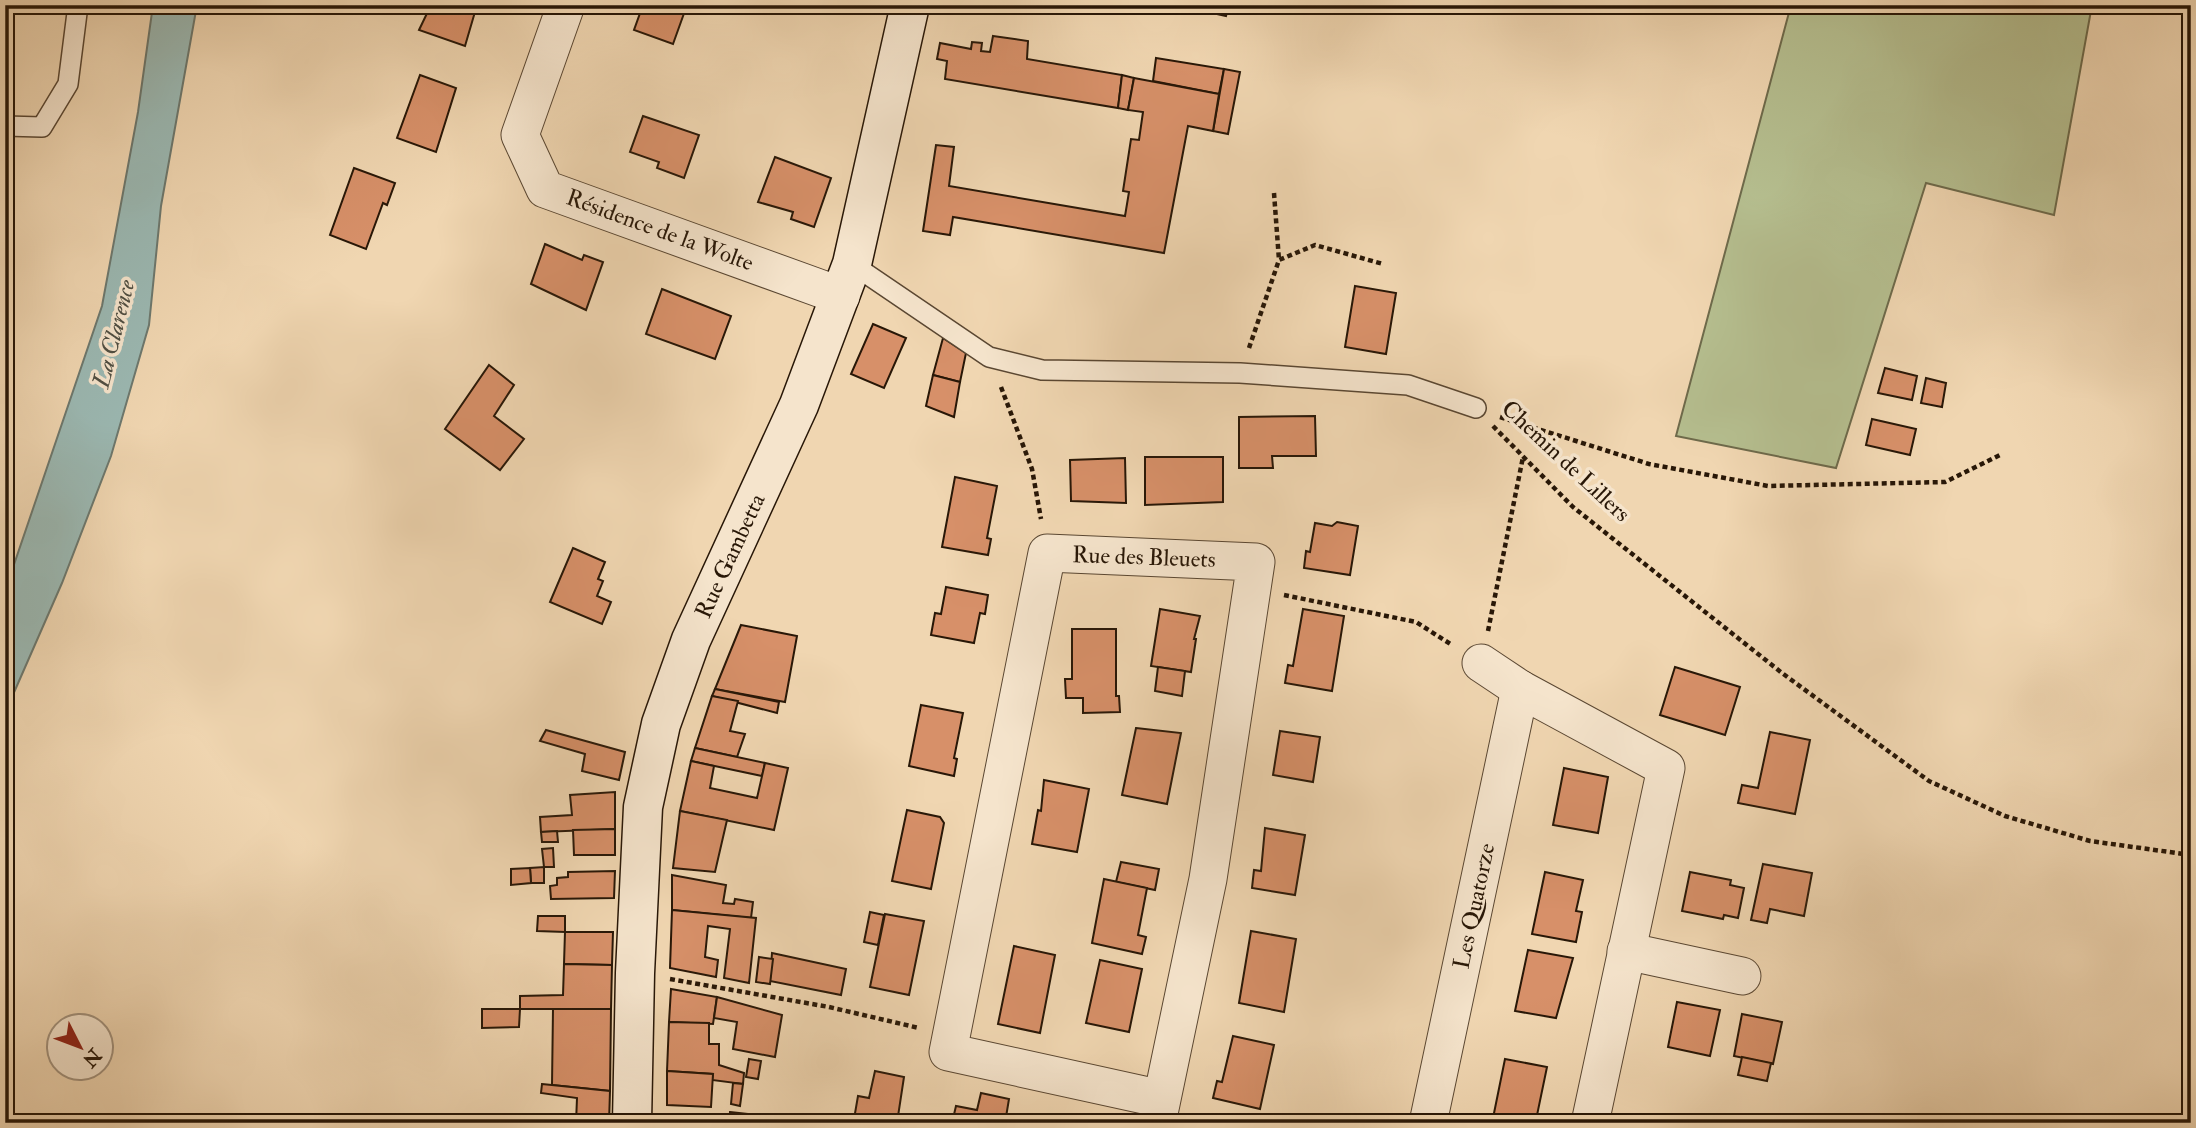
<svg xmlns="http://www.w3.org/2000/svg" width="2196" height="1128" font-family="'IM FELL Double Pica',serif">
<rect width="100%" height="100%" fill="#f0d6b1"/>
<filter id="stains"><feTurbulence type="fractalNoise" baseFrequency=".00286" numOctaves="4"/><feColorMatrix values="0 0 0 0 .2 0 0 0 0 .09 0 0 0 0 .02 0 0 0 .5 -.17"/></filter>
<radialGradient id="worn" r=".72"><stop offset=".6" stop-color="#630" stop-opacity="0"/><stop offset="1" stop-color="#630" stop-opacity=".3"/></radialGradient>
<polygon fill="#b5be8f" stroke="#6e6a4b" stroke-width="2" points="1791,5 2092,5 2054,215 1926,183 1836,468 1676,436"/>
<polygon fill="#9bb8b2" stroke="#6d786e" stroke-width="2" points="153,5 197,5 161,206 149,325 111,456 62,583 5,713 5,591 102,306 138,112"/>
<g fill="#d79069" stroke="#281707" stroke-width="2">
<polygon points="431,5 477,5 465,46 419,30"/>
<polygon points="643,5 687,5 673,44 634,30"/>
<polygon points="1200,5 1229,5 1226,16 1199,10"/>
<polygon points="993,36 1028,41 1027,59 1122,75 1118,108 945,79 947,61 937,59 940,43 971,49 972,42 982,43 981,51 990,52"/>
<polygon points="1156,58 1224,69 1219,94 1153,81"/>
<polygon points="1224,69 1240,72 1228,134 1213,131"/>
<polygon points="420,75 456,88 436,152 397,138"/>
<polygon points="1122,75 1134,78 1128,110 1118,108"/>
<polygon points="1134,78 1219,94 1213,131 1188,126 1164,253 953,217 950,235 923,231 936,145 954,147 949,186 1125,216 1129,192 1123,191 1131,139 1139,140 1143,112 1128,110"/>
<polygon points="643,116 699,135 684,178 657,168 659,162 630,152"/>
<polygon points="775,157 831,178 814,227 791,219 793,212 758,202"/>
<polygon points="354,168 395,183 387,205 383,203 366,249 330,235"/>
<polygon points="545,244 582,260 584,255 603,262 586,310 531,284"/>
<polygon points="1355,286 1396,293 1386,354 1345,347"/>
<polygon points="662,289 731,316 715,359 646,334"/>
<polygon points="873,324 906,338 884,388 851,374"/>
<polygon points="943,338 966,353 960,382 933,375"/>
<polygon points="489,365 514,385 494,416 524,439 500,470 445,429"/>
<polygon points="1885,368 1917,376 1912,400 1878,393"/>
<polygon points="933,375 960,382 954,417 926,406"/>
<polygon points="1926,378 1946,383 1942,407 1921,403"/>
<polygon points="1315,416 1316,456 1272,456 1273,468 1239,468 1239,417"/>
<polygon points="1872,419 1916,429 1910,455 1866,445"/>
<polygon points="1145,457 1223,457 1223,502 1145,505"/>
<polygon points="1125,458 1126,503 1071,501 1070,460"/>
<polygon points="955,477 997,486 987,538 991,539 988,555 942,547"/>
<polygon points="1337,522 1358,526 1350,575 1304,568 1306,551 1310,552 1315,523 1332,526"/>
<polygon points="573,548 605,562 598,579 603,581 597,596 611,602 602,624 550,602"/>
<polygon points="946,587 988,595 985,614 980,613 974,643 931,635 935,613 941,614"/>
<polygon points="1160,609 1200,616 1194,639 1196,639 1191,672 1151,666"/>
<polygon points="1303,609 1344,616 1332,691 1285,683 1288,665 1293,666"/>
<polygon points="741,625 797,636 785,702 715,689"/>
<polygon points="1072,629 1116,629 1116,696 1119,696 1120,712 1083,713 1083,698 1066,698 1065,679 1072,679"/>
<polygon points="1158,667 1185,671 1182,696 1155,691"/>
<polygon points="1675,667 1740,687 1725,735 1660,715"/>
<polygon points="715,689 779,702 777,713 712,696"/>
<polygon points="712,696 738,701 730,731 745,734 737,757 695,748"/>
<polygon points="921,705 963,713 954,758 957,759 954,776 909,766"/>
<polygon points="1136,728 1181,733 1167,804 1122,795"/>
<polygon points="546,730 625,752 619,780 582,771 585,754 540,741"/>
<polygon points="1280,731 1320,737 1313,782 1273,775"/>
<polygon points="1770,732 1810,740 1795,814 1738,803 1742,785 1758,788"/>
<polygon points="695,748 765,763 762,776 691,761"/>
<polygon points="691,761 714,766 710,788 757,798 765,763 788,768 774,830 680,811"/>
<polygon points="1564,768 1608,777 1598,833 1553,825"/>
<polygon points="1044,780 1089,789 1077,852 1032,844 1038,810 1041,811"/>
<polygon points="615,792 615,829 541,832 540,817 572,815 570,795"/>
<polygon points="907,810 940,817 944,823 931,889 892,881"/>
<polygon points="680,811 727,820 715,872 673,868"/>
<polygon points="1265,828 1305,835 1295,895 1252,888 1254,870 1261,871"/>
<polygon points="615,829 615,855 574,855 573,830"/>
<polygon points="557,831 558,842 542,842 541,832"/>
<polygon points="553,848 554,867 544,867 542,849"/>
<polygon points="1121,862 1159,869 1155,890 1116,882"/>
<polygon points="1763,864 1812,873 1804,916 1770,909 1767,923 1751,920"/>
<polygon points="544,867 544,883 531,883 530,868"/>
<polygon points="530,868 531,883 511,885 511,869"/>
<polygon points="615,871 614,898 551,899 550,886 557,885 557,878 568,877 568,872"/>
<polygon points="1545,872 1583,880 1576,911 1582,912 1576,942 1532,934"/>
<polygon points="1690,872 1731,880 1730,885 1744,888 1738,918 1724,915 1723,919 1682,911"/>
<polygon points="672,875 726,885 723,903 734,904 735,899 753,902 751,918 672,910"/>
<polygon points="1104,879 1147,888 1138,935 1146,937 1142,954 1092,943"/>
<polygon points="672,910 756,918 749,983 724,978 730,929 708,926 705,957 718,960 716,977 670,968"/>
<polygon points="870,912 884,915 878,945 864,942"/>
<polygon points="885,914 924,921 909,995 870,987"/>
<polygon points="538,916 565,916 565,932 537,931"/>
<polygon points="1251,931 1296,939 1284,1012 1239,1003"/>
<polygon points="565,932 613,932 612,965 564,964"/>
<polygon points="1014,946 1055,955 1040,1033 998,1024"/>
<polygon points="1528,950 1573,958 1556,1018 1515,1011"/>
<polygon points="772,953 846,969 841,995 770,981"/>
<polygon points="759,957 773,959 770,984 756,982"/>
<polygon points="1100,960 1142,969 1129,1032 1086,1023"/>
<polygon points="564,964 612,965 611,1009 520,1009 520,996 563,995"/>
<polygon points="671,989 717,997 713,1024 669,1022"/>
<polygon points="717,997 782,1015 775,1057 733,1049 737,1022 714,1018"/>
<polygon points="1677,1002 1720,1010 1710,1056 1668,1047"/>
<polygon points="482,1009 520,1009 519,1027 482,1028"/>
<polygon points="553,1009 611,1009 610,1091 552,1085"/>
<polygon points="1742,1014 1782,1022 1773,1064 1734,1056"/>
<polygon points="669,1022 709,1023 709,1044 719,1044 719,1065 744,1073 743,1084 712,1080 713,1074 667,1071"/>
<polygon points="1233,1036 1274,1045 1260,1109 1213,1098 1217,1081 1222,1082"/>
<polygon points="1742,1057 1771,1063 1767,1081 1738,1075"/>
<polygon points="749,1059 761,1061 758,1079 746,1077"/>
<polygon points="1505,1059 1547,1067 1536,1120 1540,1123 1492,1123"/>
<polygon points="667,1071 713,1074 711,1107 667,1105"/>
<polygon points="875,1071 904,1077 897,1123 854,1119 858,1096 869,1098"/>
<polygon points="733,1083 743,1084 740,1106 731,1104"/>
<polygon points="542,1084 610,1091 609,1123 576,1123 577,1098 541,1093"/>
<polygon points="981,1093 1009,1099 1006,1117 997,1115 995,1123 952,1123 956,1106 977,1110"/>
<polygon points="730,1112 756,1115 755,1123 729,1123"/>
</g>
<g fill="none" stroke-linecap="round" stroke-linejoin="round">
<g stroke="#5a4732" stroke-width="22">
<g id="lane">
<polyline points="5,126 42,127 68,84 78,5"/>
<polyline points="852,264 989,357 1042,370 1240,373 1408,385 1476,408"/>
</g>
</g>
<g stroke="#5a4732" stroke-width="39">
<g id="street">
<polyline points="566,5 520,135 545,189 841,296"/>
<polyline points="1481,663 1520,689"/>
<polyline points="1626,951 1742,976"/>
<polyline points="1157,1123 1208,879 1256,562 1047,553 948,1052 1162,1099"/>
<polyline points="1428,1123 1520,689 1666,768 1590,1123"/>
</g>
</g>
<g stroke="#281707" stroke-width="41">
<polyline id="secondary" points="632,1123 635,973 643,807 661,724 691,640 799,405 852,264 910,5"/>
</g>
<g stroke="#281707" stroke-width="4.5" stroke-dasharray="5 3.5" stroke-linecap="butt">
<polyline points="1274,193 1279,260"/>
<polyline points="1249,348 1279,260 1315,245 1383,264"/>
<polyline points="1001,387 1032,469 1041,519"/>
<polyline points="1500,417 1649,464 1768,486 1945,482 2000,455"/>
<polyline points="1493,426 1573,507 1782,673 1929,781 2005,816 2090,841 2191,855"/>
<polyline points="1284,595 1416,622 1452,645"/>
<polyline points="1488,631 1523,457"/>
<polyline points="670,979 829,1007 919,1028"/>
</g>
<use href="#lane" stroke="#f5e4cc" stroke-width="19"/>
<use href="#street" stroke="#f5e4cc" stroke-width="37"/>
<use href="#secondary" stroke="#f5e4cc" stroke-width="38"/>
</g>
<g text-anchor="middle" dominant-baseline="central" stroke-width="7" stroke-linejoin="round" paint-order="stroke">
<g font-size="23" fill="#281707" stroke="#f5e4cc">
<text transform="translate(660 230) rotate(20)">Résidence de la Wolte</text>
<text transform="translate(1566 461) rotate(43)">Chemin de Lillers</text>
<text transform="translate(730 556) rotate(-65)">Rue Gambetta</text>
<text transform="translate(1144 557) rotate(2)">Rue des Bleuets</text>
<text transform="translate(1474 906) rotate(-78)">Les Quatorze</text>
</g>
<g font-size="24" font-style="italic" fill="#504f43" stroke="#f5e4cc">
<text transform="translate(114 334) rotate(-76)">La Clarence</text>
</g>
</g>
<rect width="2196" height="1128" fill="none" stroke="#f0d6b1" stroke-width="28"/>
<rect x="7" y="7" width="2182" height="1114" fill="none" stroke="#281707" stroke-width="3.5"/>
<rect x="14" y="14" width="2168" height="1100" fill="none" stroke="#281707" stroke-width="2"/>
<g transform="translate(80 1047) rotate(132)"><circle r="33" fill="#f5e4cc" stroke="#a3927d" stroke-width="2"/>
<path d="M0-5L12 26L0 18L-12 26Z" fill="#8f2418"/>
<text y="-10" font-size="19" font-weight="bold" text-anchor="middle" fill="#281707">N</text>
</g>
<rect width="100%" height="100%" filter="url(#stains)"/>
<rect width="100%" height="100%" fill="url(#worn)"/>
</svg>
